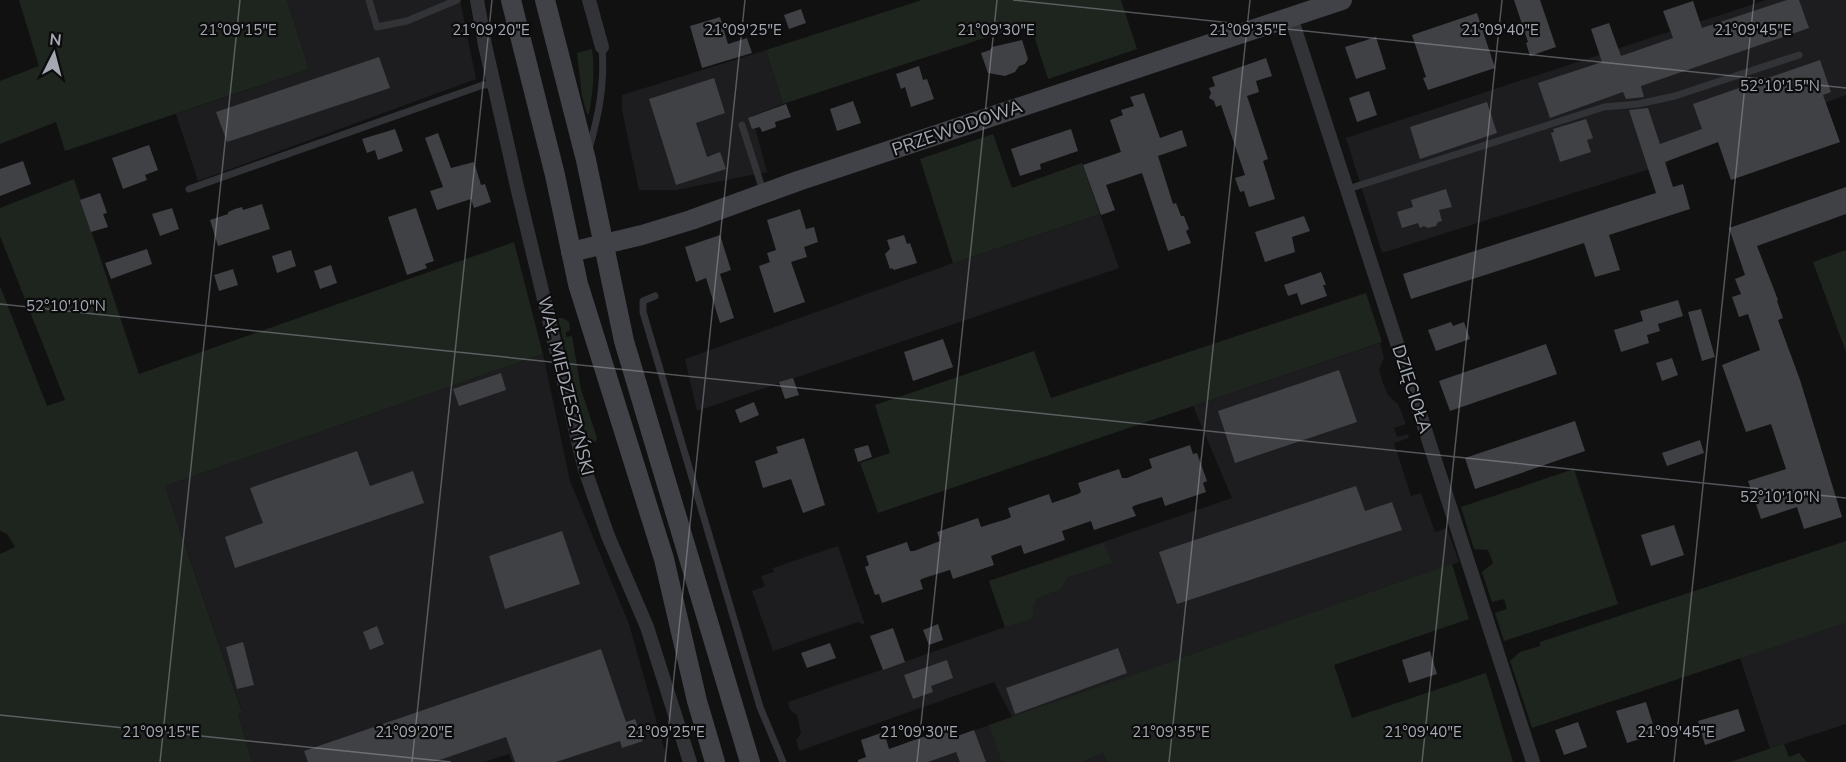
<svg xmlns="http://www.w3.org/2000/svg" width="1846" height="762" font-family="'Nunito Sans',sans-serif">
<rect width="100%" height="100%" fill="#111112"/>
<g fill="#1d1d1f">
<polygon points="287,0 460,0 476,79 198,181 176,114 309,69"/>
<polygon points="1766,0 1846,0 1846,95 1670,160 1666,164 1382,253 1346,138"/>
<polygon points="766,50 783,104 752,116 767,172 677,190 639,190 622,110 622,95"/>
<polygon points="1100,214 1119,268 697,411 685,359 953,263"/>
<polygon points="1380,343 1384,358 1379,370 1383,383 1388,395 1398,404 1406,424 1394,428 1397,437 1408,434 1409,438 1394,443 1411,496 1421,493 1435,532 1447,528 1459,562 1082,693 1107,762 900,762 933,745 1012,717 994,682 799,751 796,740 801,733 797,715 790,710 788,702 1005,627 989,581 1232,498 1193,406"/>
<polygon points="543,354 570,481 629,624 668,762 512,762 509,754 484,762 252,762 238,714 242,711 165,486"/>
<polygon points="838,546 865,625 858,622 773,651 752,591 765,586 761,576 774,572 773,568"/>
<polygon points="1846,623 1846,724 1770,749 1740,658"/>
</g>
<g fill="#1e251e">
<polygon points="19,0 287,0 309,69 65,151 56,122 0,144 0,81 39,66"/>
<polygon points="922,0 1121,0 1137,49 1048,79 1030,23 783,104 766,50"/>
<path d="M592,49c3,22 1,43 -3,65h-2l-5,-18 -5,-43z"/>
<polygon points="993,134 1012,188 1082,163 1100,214 953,263 920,159"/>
<polygon points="74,179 139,374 514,242 543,354 165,486 242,712 238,714 252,762 0,762 0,554 15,547 7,534 0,531 0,286 47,406 65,400 0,236 0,208"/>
<polygon points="1846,250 1846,352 1813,262"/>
<polygon points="1366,293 1382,342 878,513 860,463 890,453 875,405 1034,351 1051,398"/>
<polygon points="558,318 563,318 569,322 570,331 566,332 566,337 572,336 581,389 597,438 596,441 588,445"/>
<polygon points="1574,469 1618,604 1504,641 1495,613 1507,609 1504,599 1492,602 1482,572 1493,563 1488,550 1474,549 1461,507"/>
<polygon points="1846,541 1846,623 1532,728 1510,661 1520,652 1540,646 1540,642"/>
<polygon points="1104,543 1112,563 1068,577 1061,589 1037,598 1033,607 1033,618 1005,627 989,581"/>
<polygon points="1452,564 1469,619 1334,665 1352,718 1486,673 1513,762 1107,762 1103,753 1081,762 1002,762 989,725"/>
<polygon points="1784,744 1789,757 1799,753 1807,762 1730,762"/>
</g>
<g fill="#404145">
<polygon points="1514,0 1540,0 1556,47 1530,56 1526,43 1528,42"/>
<polygon points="1787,0 1799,0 1809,28 1641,86 1644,97 1626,99 1623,92 1550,118 1538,83 1602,62 1591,29 1609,23 1621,56 1673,38 1663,11 1693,1 1702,28"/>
<polygon points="801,9 806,23 789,29 784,15"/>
<polygon points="1477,13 1495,68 1428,90 1423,78 1426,77 1412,35"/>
<polygon points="720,17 728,44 747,38 752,53 702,68 690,26"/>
<polygon points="1376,37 1386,69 1356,79 1345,47"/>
<polygon points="1022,40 1028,59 1025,64 1019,66 1015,72 1005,76 988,73 981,53 990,50 992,47"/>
<polygon points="379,57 390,88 227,142 216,112"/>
<polygon points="1266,58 1272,76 1256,81 1259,92 1247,96 1268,159 1263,161 1275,199 1249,207 1244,191 1240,192 1235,178 1245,175 1221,105 1216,107 1214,101 1209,98 1211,93 1209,88 1215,86 1212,77"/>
<polygon points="1820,60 1831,92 1823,95 1840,142 1731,180 1718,142 1665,162 1673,187 1683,184 1690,209 1609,235 1620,270 1595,277 1584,243 1411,299 1403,274 1656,193 1629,110 1648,108 1660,144 1702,129 1693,104"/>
<polygon points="919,66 923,80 927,79 934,99 911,107 905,87 901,89 896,74"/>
<polygon points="714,78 725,113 696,123 707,157 720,152 726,169 676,185 649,99"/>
<polygon points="1369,91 1377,115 1357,122 1349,98"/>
<polygon points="1144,93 1160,138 1182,130 1187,146 1158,156 1173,204 1176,203 1181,216 1184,216 1189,229 1186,231 1191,243 1168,251 1142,173 1106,185 1115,210 1101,215 1083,165 1121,152 1110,120 1123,115 1121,110 1134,106 1130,97"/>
<polygon points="853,101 861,123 837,131 830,109"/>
<polygon points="1487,102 1497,133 1420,159 1410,127"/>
<polygon points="786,104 791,117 775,122 776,127 762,132 760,127 752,129 748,118"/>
<polygon points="1586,119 1593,138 1587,140 1591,152 1560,162 1551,133 1554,132 1553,129"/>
<polygon points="395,129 403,151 378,160 375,150 367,153 362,139"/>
<polygon points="1071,129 1078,151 1040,164 1041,169 1020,176 1011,149"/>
<polygon points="438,133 451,168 474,162 481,185 485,184 491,202 474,208 471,199 437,210 430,191 443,187 425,138"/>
<polygon points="149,145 158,170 145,175 147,180 123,189 112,158"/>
<polygon points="23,161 31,184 0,196 0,169"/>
<polygon points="1846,187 1846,214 1757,246 1778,300 1777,301 1783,318 1778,320 1800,380 1842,517 1804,529 1797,507 1761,519 1748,481 1786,469 1771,424 1746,432 1722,365 1760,350 1748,314 1739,317 1732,297 1741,294 1735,279 1745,275 1729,228"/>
<polygon points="1446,189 1452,207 1439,210 1442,221 1438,222 1436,226 1428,228 1424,226 1420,228 1418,223 1402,228 1397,212 1413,207 1411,200"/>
<polygon points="100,193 107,213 103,214 108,227 91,232 80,200"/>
<polygon points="262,204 270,229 218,246 210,220 228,214 228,212 235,209 242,207 243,210"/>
<polygon points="172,208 179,229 160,236 152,214"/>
<polygon points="416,208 434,261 425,264 427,268 407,275 388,217"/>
<polygon points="800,209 806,229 814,227 818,242 804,247 807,257 791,262 805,302 774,313 759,266 770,262 767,253 776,250 767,220"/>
<polygon points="1304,216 1310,231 1292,237 1295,252 1265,262 1255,232"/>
<polygon points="720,235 731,270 720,274 734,318 720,323 706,278 696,282 685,247"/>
<polygon points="904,235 907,244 910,243 917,263 894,270 892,268 890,269 885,254 890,249 887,240"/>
<polygon points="147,249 152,264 111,279 105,263"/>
<polygon points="291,250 296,266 277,273 272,256"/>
<polygon points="331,265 337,283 320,289 314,271"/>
<polygon points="233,269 238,285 219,291 214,275"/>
<polygon points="1321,272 1326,285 1323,285 1327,296 1301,305 1297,293 1288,296 1284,285"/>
<polygon points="1678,300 1683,316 1658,324 1660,331 1647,335 1649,343 1621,352 1614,330 1643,321 1640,311"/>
<polygon points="1701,309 1715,357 1702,361 1688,312"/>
<polygon points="1451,322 1453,326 1464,322 1470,339 1436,351 1428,330"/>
<polygon points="943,339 953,367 913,381 904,352"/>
<polygon points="1546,344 1557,374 1450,411 1439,381"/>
<polygon points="1672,358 1678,375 1662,381 1656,363"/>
<polygon points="1339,370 1357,422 1235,463 1218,411"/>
<polygon points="501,373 506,390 459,406 453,389"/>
<polygon points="793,378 799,395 785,399 779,382"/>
<polygon points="754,402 759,415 740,423 735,410"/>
<polygon points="1575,421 1585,451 1475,489 1465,458"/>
<polygon points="804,438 825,505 803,513 791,479 763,488 755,461 778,453 776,447"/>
<polygon points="1700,440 1704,453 1667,466 1662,453"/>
<polygon points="868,445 872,457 858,462 854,449"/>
<polygon points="1190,445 1193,454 1197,453 1207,481 1203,483 1206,492 1165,506 1162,497 1136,505 1132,507 1136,516 1094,530 1091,521 1062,531 1065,540 1024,554 1021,545 991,556 994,565 953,579 950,570 924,578 920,580 923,589 882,603 879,594 875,595 865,567 869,565 866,556 907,542 910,551 914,551 940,541 937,532 978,518 981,527 1007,519 1011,517 1008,508 1049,494 1052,503 1078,494 1081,492 1078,483 1119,469 1122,478 1127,478 1152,468 1149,459"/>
<polygon points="357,451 370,486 413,471 424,503 235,568 225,537 263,523 250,488"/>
<polygon points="1356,486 1365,511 1392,502 1402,530 1177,604 1159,552"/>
<polygon points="1674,525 1684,555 1651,566 1641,535"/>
<polygon points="562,531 580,584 505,609 489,556"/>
<polygon points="938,624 943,640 929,645 923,630"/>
<polygon points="377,626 384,644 370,650 363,632"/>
<polygon points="893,628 905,662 883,670 870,636"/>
<polygon points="243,642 254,685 237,689 226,647"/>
<polygon points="830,643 836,658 807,668 801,653"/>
<polygon points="1118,648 1127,673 1015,714 1006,688"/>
<polygon points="601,649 626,722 635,719 643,741 622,748 620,741 556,762 515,762 506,737 434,762 308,762 304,751"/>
<polygon points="1430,651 1437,674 1409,683 1402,660"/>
<polygon points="947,660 953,678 931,686 933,692 913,699 904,675"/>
<polygon points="1646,702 1656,734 1627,743 1616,711"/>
<polygon points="1738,709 1745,731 1705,745 1698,721"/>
<polygon points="1578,722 1587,747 1564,755 1555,730"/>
<polygon points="948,728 952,738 974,730 986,762 960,762 956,752 928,762 858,762 858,760 866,757 861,740 884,732 889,749"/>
</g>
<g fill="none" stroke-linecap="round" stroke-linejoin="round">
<g stroke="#323337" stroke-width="7">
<polyline points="369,0 377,27 407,21 457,0"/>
<polyline points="742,125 763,191"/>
<path d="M589,149c10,-35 16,-66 13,-102"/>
<polyline points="189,189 483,85 494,85"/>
<polyline points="1348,189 1604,107 1638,104 1675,96 1799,55"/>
<polyline points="655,296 643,301 643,312 760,707 783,762"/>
</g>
<g stroke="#323337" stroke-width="14">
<polyline points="477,0 485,45 518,191 585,470 608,536 647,627 690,762"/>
<polyline points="589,0 602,47"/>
<polyline points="1291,17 1533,762"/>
</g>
<g stroke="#404247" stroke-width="20">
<polyline points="511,0 555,175 578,284 664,559 697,701 715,762"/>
<polyline points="545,0 586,160 624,341 750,762"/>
<polyline points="571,252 642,235 691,220 798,181 1342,0"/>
</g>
</g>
<path fill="none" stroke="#a3a8b2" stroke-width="1.5" stroke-opacity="0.45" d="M1013,0l833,88M0,304l1846,194M0,715l451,47M160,762l80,-762M412,762l80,-762M665,762l80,-762M917,762l80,-762M1169,762l81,-762M1422,762l80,-762M1674,762l80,-762"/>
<g text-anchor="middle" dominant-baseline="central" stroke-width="4.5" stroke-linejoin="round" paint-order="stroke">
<g font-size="18" fill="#a3a8b2" stroke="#0c0c0d">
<text transform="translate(957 128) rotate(-19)">PRZEWODOWA</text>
<text transform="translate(566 386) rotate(76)">WAŁ MIEDZESZYŃSKI</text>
<text transform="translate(1412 389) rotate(72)">DZIĘCIOŁA</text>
</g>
</g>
<g font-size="15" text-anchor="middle" fill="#a3a8b2" stroke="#0c0c0d" stroke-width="4.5" stroke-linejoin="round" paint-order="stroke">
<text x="238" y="35">21°09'15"E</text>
<text x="491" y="35">21°09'20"E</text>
<text x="743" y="35">21°09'25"E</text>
<text x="996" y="35">21°09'30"E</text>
<text x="1248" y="35">21°09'35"E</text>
<text x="1500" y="35">21°09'40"E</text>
<text x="1753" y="35">21°09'45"E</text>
<text x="1780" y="91">52°10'15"N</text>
<text x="66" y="311">52°10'10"N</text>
<text x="1780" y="502">52°10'10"N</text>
<text x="161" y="737">21°09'15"E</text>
<text x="414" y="737">21°09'20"E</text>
<text x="666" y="737">21°09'25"E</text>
<text x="919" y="737">21°09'30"E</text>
<text x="1171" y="737">21°09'35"E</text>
<text x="1423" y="737">21°09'40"E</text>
<text x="1676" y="737">21°09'45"E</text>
</g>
<g transform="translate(54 54) rotate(6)" stroke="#0c0c0d" stroke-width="4.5" paint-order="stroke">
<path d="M0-4.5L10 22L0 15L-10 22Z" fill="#a3a8b2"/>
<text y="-9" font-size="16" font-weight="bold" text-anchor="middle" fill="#a3a8b2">N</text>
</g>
</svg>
